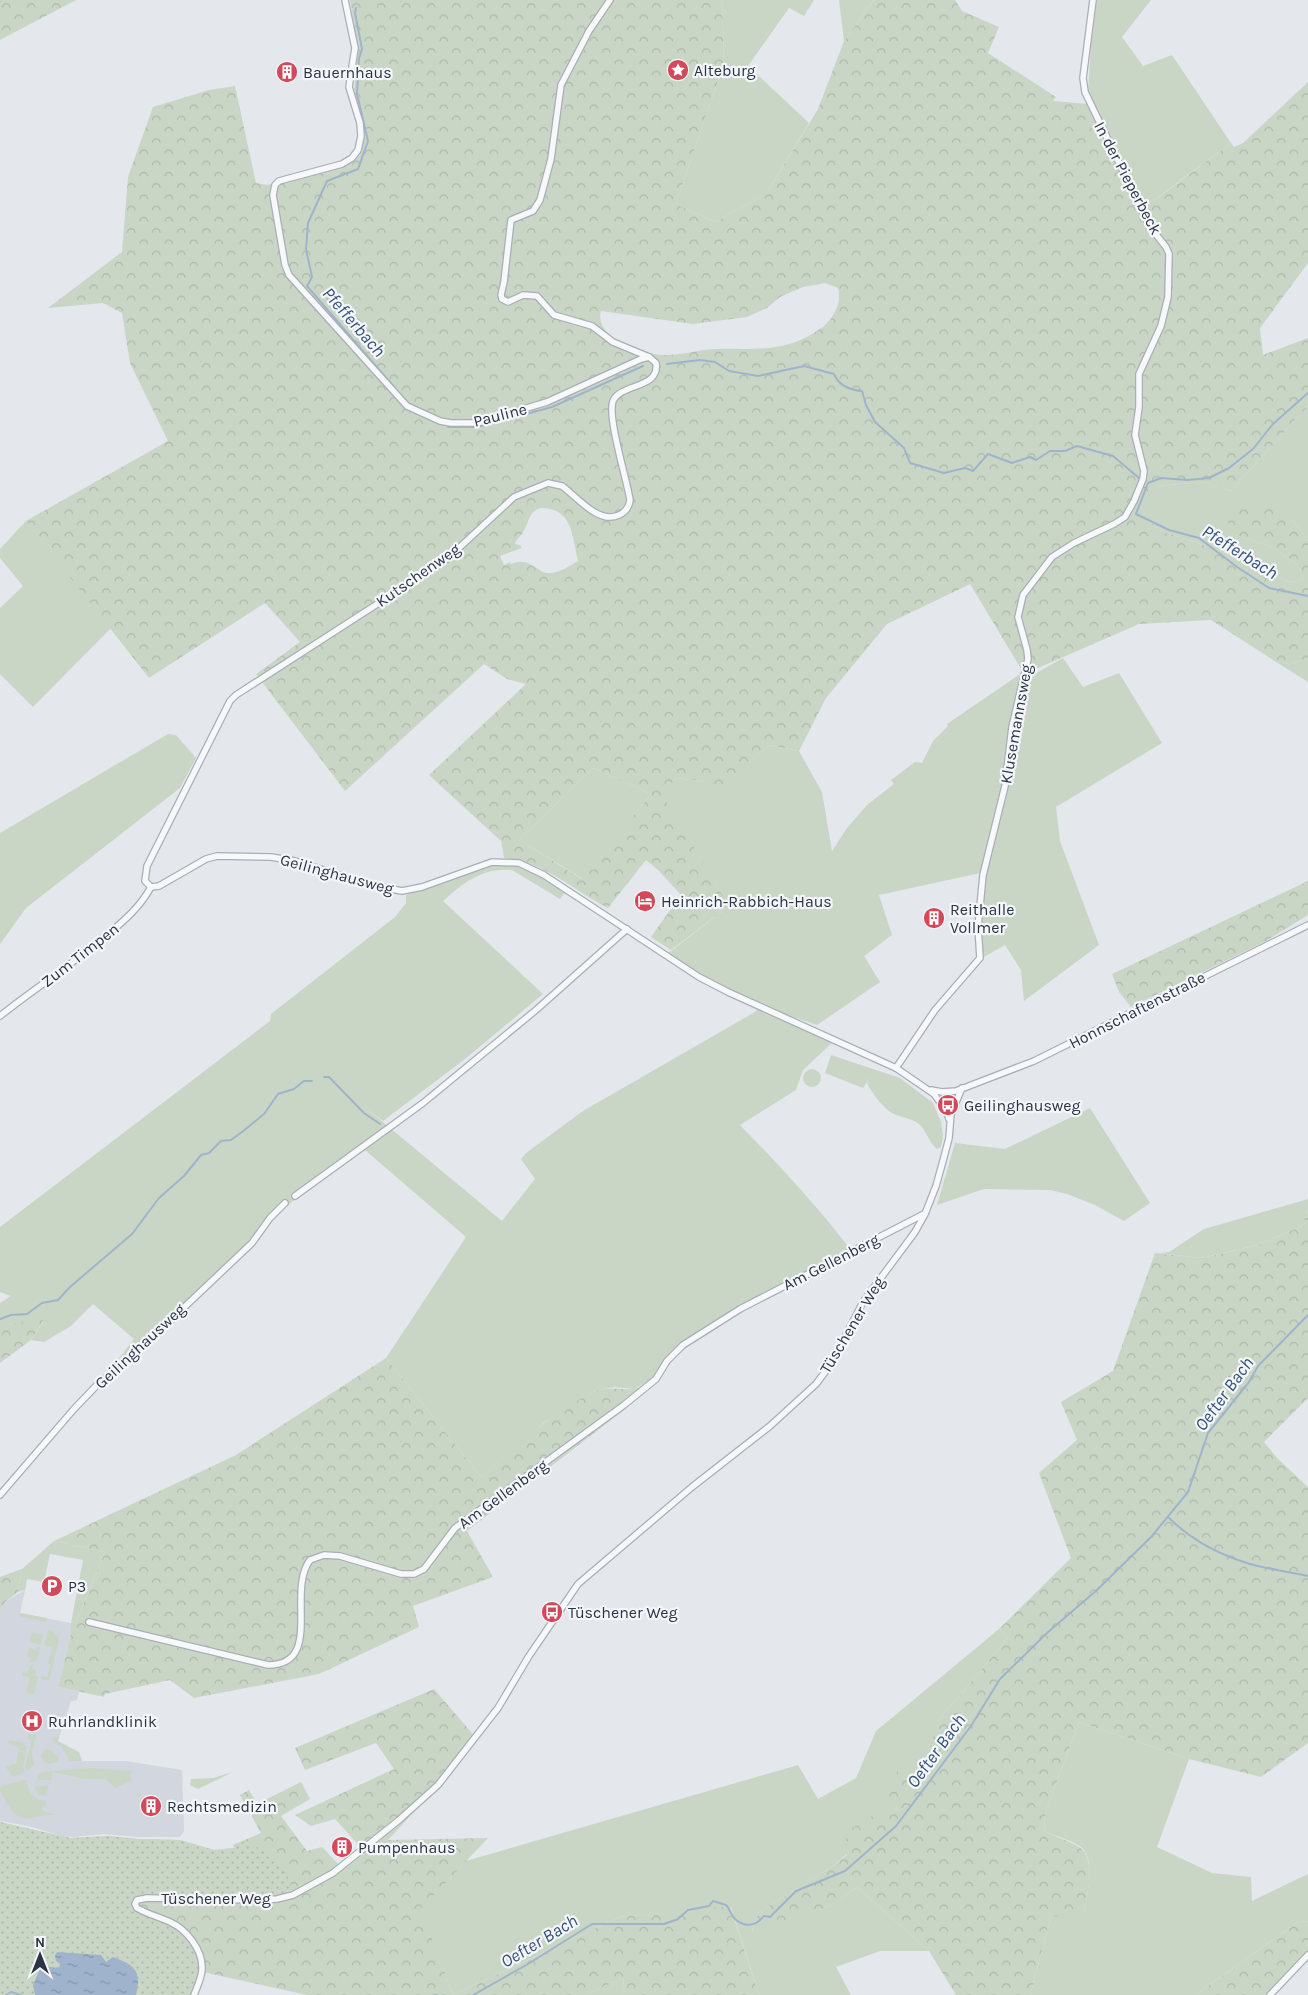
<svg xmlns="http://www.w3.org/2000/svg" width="1308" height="1995" font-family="Karla,sans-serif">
<defs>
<pattern id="forest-crowns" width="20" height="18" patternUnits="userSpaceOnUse" patternTransform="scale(1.25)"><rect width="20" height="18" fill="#c9d6c5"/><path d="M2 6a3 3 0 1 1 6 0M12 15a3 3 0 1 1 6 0" fill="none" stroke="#adb8ab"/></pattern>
<pattern id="park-dots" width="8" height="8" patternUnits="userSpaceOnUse" patternTransform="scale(1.25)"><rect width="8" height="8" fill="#c9d6c5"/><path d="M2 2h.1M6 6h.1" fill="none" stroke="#adb8ab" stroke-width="1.8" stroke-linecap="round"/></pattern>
<pattern id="water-ripples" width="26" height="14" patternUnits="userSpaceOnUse" patternTransform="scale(1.25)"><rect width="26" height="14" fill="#9fb4cc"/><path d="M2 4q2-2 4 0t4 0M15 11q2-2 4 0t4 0" fill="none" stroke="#8293a7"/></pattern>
</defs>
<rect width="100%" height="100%" fill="#e4e7ec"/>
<polygon fill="#d2d6de" points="25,1590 20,1613 71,1623 71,1634 58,1687 79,1692 77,1700 71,1701 58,1741 79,1752 82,1761 126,1761 182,1770 184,1831 180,1837 138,1837 104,1834 73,1837 62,1836 28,1826 0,1821 0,1609 6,1601"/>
<g fill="#c9d6c5">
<polygon points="722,0 814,0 804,16 789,8 748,66 809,123 766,194 715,222 676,204 724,63"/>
<polygon points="839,0 874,0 844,41"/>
<polygon points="1097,0 1151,0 1122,37 1143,66 1172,55 1231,143 1166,191 1145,208 1088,92 1091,44"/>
<polygon points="1308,406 1308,540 1289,516 1232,534 1272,547 1298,565 1304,579 1291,583 1248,560 1164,532 1137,514 1155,486 1204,482 1231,491"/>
<polygon points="26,521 111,628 33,707 0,674 0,608 23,586 0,558 0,549"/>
<polygon points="1063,658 1083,687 1119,673 1162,743 1056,807 1060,841 1099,945 1024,1001 1021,970 1005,945 982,958 982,910 985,872 879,895 892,935 864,956 880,982 817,1025 758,1005 728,992 667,954 729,906 661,795 676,778 701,781 724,787 769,745 799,751 822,792 832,851 847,828 867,805 894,784 891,780 915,762 922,763 933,741 948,726 947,724 1023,672 1029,677"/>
<polygon points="1308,658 1308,682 1284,667"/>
<polygon points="168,734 176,735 196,758 180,788 26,908 0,944 0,833"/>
<polygon points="593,768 651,794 583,879 519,840"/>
<path d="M517,864l13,4 36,23 -6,8 -48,-29c-31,-2 -47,12 -69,31l100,93 -78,65 -82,62 -17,-13 136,113 33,-42 -14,-20 5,-6 57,-42 172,-99 4,-6 73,37 -29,27 -7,20 -56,35c39,40 77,81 111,125l-156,84 -20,14 -19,29 -22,12 -20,-2 -18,4 -18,10 -33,21 -64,55 -95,-119 80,-121 -101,-87 -86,61 -35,42 -128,118v-9l18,-23 -41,-35 -22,22 -27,16 -13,-2 13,-19 -36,3 -8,3v-24l11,-7 -11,-4v-65l270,-206 1,-7 124,-97 11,-14v-8l80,-30z"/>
<path d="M831,1055l69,23 33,25 8,19 2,14 -2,11 -4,2c-8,-7 -10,-16 -16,-23 -7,-8 -20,-8 -29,-13 -9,-5 -20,-20 -25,-30l4,-7 -8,12 -38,-15z"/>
<circle cx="812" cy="1078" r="9"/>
<polygon points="1090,1108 1150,1203 1124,1221 1095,1205 1067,1194 1050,1190 984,1189 937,1205 955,1143 1005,1149"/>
<polygon points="1308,1199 1308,1210 1302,1226 1258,1245 1201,1258 1160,1253 1169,1252 1204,1229"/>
<polygon points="54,1541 105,1552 71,1634 71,1623 83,1560 50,1554 44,1582 27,1579 25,1590 18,1592 22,1569"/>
<polygon points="20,1613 47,1618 46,1622 19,1616"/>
<polygon points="49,1629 54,1632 59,1639 49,1681 41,1679 41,1676 47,1677 50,1665 48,1664 52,1647 44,1645"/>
<polygon points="999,1629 1008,1638 937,1722 941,1757 916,1787 899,1765 898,1808 892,1815 877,1813 847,1854 832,1867 758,1913 752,1931 832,1905 857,1887 929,1951 880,1951 836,1967 851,1995 759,1995 731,1907 620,1917 453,1995 420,1909 466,1861 798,1765 818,1799 856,1778 876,1731"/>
<polygon points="31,1633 43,1635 41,1645 29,1642"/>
<polygon points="37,1646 40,1647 37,1661 30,1662 31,1658 27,1657 29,1648 36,1650"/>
<polygon points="30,1665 33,1665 32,1669 36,1670 35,1676 38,1676 34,1694 26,1693 30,1678 22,1676 23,1672 28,1673"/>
<path d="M1079,1722l110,37 -32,88 55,26 39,4 1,24 56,-27v48l-9,-1 -104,74h-165l21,-78 33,-5c3,-16 12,-54 -3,-65 -10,-7 -26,-11 -37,-16l1,-17z"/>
<polygon points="29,1734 36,1735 32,1752 34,1765 27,1771 25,1766 32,1740 28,1739"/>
<polygon points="59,1736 58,1741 60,1743 79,1752 82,1761 70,1761 61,1745 59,1746 51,1739"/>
<polygon points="9,1740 25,1743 24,1745 27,1746 26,1752 19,1750 19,1747 8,1744"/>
<polygon points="45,1749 52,1750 59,1759 58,1762 49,1764 44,1762 41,1755"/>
<polygon points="18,1751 26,1753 23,1767 25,1772 13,1777 5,1766 10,1766 11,1764 16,1764"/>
<polygon points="90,1768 131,1771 131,1781 115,1788 105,1779 84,1779 53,1772 51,1780 39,1780 37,1778 39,1773 43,1772"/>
<polygon points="233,1772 198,1789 190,1785 191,1779 213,1778"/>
<path d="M23,1780h4c1,14 7,19 19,22v4h-3l-1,5 12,3v1c-20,-1 -32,13 -46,-10 -3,-6 -8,-11 -8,-18z"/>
<polygon points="49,1785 45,1796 38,1794 34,1787"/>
<polygon points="624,1978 622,1995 584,1995"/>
</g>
<g fill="url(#forest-crowns)" fill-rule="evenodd">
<polygon points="0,0 76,0 0,40"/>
<path d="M350,0h372l2,63 -48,141 39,18 51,-28 52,-85 26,-68 30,-41h81l7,11 37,16 -11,26 68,44 -3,4 35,3 52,107 91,-68 3,4 9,-4 65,-61v181l-48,65 3,27 45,-17v68l-77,85 -27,-9 -48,4 -19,28 27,18 84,28 43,23 13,-4 -6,-14 -26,-18 -40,-13 -8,-23 40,-5 25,10 19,24v118l-24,9 -73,-47 -72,4 -110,48h-6l-53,-88 -83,40 -61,74 -27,53 -30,-6 -45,43 -23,-7 -25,-3 -14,17 67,111 -58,44 -20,-13 30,-42 -22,-24 -13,-11 -38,48c-35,-18 -63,-46 -104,-50l-3,-17 -72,-66 97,-91 -19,-5 -23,-15 -139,127 -89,-117 44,-32 -35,-39 -116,75 -123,-157 142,-80 -38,-78 -8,-50 -19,-10 -55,5 74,-56 6,-75 25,-70 56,-17 26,-4 21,97 11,2 85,-22 8,-8 4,-21 -10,-44 4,-41zM825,283l13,5c3,11 0,19 -6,29 -5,8 -12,12 -20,17 -30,19 -63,14 -97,15 -16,1 -33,6 -49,6 -22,0 -73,-17 -65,-44l92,13 54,-7 20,-9 13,-11 23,-10zM542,508c31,1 30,28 36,53 -7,4 -17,11 -26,12 -16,2 -20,-18 -41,-9l-1,-2 -6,3 -4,-9 22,-8 -2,-3 -5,-1c1,-5 4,-6 7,-10 7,-10 6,-24 20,-26zM593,768l58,26 -69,85 -63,-39z"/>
<polygon points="1308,881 1308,915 1266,941 1131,1007 1119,992 1112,974"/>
<path d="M1308,1210v188l-44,44 13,16 31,29v256l-47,34 -72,-18 -110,-37 -34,92 -1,17c11,6 24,9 35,16 18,10 8,49 5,66l-33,4 -21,78h-74l-27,-44 -72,-64 -25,18 -80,27 6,-19 74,-46 15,-12 -6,-4 8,-21 28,-17 15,1 6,-6 -9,-12 10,-32 17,23 25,-29 -10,-14 6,-22 71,-84 -9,-9 72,-71 -32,-85 38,-33 -16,-38 52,-31 42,-118 47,5 56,-13 44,-19z"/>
<polygon points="44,1320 31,1340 0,1363 0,1327 7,1324"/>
<path d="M386,1358l95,119c36,-31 70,-65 113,-85 13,-6 25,-2 38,-3 7,0 17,-8 24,-12l2,1 -34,32 -157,121 26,46 -80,29 6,21 -100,47 -125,24 -24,-18 -65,14 -1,3 -46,-10 13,-53 34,-82 -51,-11 182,-86z"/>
<polygon points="22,1569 18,1592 6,1601 0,1609 0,1577"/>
<polygon points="434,1689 477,1739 448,1775 388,1840 488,1838 421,1909 453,1995 620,1917 730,1906 759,1995 622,1995 624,1978 584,1995 307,1995 203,1972 0,1995 0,1822 70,1838 108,1836 138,1839 180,1840 214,1850 234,1848 233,1845 261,1833 252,1817 252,1811 249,1812 240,1795 249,1790 257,1804 301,1782 310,1799 281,1816 307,1851 322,1847 342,1868 364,1851 335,1819 311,1826 295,1815 394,1769 376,1743 305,1770 295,1748"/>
<polygon points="1299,1921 1308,1922 1308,1954 1271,1995 1195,1995"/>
</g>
<path fill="url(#park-dots)" d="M0,1822l70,16 38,-2 30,3 42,1 34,10 20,-2 11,-8 23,14 20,23 5,16 -16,4 -17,1 -113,-1 -14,7c37,19 83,40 63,91h-196z"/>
<path fill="url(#water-ripples)" d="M57,1952l44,3 5,7 7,-5c22,8 29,14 23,38h-101l-2,-10 7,-16 4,-3 15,2 1,-4 -4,-3 -1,-5z"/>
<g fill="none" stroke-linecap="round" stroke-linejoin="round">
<g stroke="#9fb4cc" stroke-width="2">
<polyline points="356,8 355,13 362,49 359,58 357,94 368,141 358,169 327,181 308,223 306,249 312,277 307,286 393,386"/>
<path d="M667,364l33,-4 15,2 14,9 29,5 46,-10 30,8c5,12 15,16 28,17l4,14 9,17 29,26 6,15 34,10 21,-5 8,3 15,-17 24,9 18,-6 6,3 14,-9h15l12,-5 36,10 26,22"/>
<polyline points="1308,393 1273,424 1253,449 1229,468 1209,478 1187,480 1161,478 1148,483 1136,514 1169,530 1199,538 1237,567 1269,588 1308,596"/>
<polyline points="448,427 477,427 552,407 643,366"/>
<polyline points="324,1077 329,1077 364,1113 380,1124"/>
<polyline points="0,1319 11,1315 27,1314 42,1303 58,1300 70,1287 132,1234 159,1198 184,1176 201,1155 209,1153 221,1141 231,1140 242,1132 264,1114 278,1094 294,1089 304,1081 312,1081"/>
<path d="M1168,1517c20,20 48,36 76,45 20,7 43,9 64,14"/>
<polyline points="6,1995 11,1992 21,1995"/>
<polyline points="434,1995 437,1995"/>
<path d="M473,1995l55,-31 64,-40h72l14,-5 10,-9 21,-4 4,-5 13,4c4,4 5,10 9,14 10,9 21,7 29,-3l6,1 26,-26 49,-20 51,-45 75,-100 29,-47 47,-46 50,-43 55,-54 36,-44 20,-59 41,-51 9,-16 50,-51"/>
</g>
<g stroke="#a9aeb7" stroke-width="8">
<g id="minor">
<polyline points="345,0 355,48 349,87 360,123 361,136 358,150 352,158 342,164 279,181 275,185 273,195 285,265 289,275 407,406 440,421 451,423 477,423 547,402 641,359 649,357"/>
<path d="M151,887l-6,-6 2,-15 83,-165 6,-6 211,-136 67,-62 34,-14 14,3c15,11 37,39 57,29 7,-3 10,-8 11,-15 -3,-20 -23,-83 -17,-99 8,-18 47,-12 43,-38l-7,-6 -36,-15 -21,-16 -38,-11 -17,-19 -14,-1 -15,7 -6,-3 -1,-4 3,-13 7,-62 22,-9 7,-11 11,-41 10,-74 28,-54 21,-31"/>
<polyline points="151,887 159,886 206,859 217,856 271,857 295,861 371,885 402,891 422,887 492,862 519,863 544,875 699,977 728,992 896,1068 934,1094 947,1112 949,1119"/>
<path d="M0,1016c35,-28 73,-52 107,-81 18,-15 33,-28 44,-48"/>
<polyline points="896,1068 935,1010 980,958 978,927 983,875 1005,786 1012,727 1028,659 1027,650 1018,617 1023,595 1052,557 1074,543 1114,524 1125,517 1134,501 1143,479 1144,471 1135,435 1139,407 1139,374 1161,326 1168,297 1169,254 1166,247 1150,227 1085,92 1083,78 1093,0"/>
<polyline points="931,1090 942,1092 956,1091 1034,1061 1308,925"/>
<polyline points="295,1196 423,1103 536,1010 627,929"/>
<polyline points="0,1495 74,1409 97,1385 137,1352 252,1243 270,1218 285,1203"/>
<path d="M89,1622l179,43c56,0 18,-73 42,-105l14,-5 16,1 61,18h13l10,-5 31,-41 169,-123 32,-26 11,-18 16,-16 57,-36 184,-95"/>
<path d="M194,1995c3,-8 8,-18 8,-26 1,-19 -16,-40 -32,-47 -11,-5 -23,-8 -33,-14l-2,-4 2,-4 10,-2 113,2 17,-1 16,-4 40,-22 66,-53 39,-35 60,-77 31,-52 49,-72 114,-97 78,-61 46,-42 15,-20 32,-62 52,-70 10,-18 11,-28 8,-29 5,-19 2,-24 11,-26"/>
<polyline points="1270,1995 1308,1955"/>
</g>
</g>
<use href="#minor" stroke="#f7f8fa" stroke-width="5.5"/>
</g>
<defs>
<g id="sight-disc" transform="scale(1.125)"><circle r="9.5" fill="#d1495b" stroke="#f4f6f9"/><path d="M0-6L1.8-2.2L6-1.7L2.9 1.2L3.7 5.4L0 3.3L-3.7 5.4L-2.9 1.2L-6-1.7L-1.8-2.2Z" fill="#fff"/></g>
<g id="building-disc" transform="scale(1.125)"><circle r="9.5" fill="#d1495b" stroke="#f4f6f9"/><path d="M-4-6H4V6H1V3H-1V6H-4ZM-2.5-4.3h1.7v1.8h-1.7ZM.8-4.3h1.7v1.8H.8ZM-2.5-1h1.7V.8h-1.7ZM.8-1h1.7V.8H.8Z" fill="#fff"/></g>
<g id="hotel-disc" transform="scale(1.125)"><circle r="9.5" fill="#d1495b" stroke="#f4f6f9"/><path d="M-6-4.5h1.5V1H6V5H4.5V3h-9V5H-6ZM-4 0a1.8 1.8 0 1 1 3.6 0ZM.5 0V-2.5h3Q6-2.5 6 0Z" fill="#fff"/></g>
<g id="bus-disc" transform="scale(1.125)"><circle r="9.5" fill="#d1495b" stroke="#f4f6f9"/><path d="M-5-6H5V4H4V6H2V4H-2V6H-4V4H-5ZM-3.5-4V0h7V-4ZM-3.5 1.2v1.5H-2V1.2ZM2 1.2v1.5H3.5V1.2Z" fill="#fff"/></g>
<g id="parking-disc" transform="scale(1.125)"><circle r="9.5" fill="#d1495b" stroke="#f4f6f9"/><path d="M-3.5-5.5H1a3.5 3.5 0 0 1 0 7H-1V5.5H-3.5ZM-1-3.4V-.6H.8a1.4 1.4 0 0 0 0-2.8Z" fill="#fff"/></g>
<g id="hospital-disc" transform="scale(1.125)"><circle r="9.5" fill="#d1495b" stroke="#f4f6f9"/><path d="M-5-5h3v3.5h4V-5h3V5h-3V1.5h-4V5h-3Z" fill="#fff"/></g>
</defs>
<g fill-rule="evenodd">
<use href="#sight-disc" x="678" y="70"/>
<use href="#building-disc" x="287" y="72"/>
<use href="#hotel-disc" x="645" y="901"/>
<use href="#building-disc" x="934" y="918"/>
<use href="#bus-disc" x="948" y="1105"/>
<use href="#parking-disc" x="52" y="1586"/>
<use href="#bus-disc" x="552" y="1612"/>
<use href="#hospital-disc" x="32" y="1721"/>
<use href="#building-disc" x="151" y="1806"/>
<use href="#building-disc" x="342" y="1847"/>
</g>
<g text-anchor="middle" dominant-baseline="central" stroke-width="4.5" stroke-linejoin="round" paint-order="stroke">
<g font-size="16" fill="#2b3445" stroke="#f4f6f9" text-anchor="start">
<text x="694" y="70">Alteburg</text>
<text x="303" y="72">Bauernhaus</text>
<text x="661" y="901">Heinrich-Rabbich-Haus</text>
<text x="950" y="909">Reithalle<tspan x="950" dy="18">Vollmer</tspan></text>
<text x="964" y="1105">Geilinghausweg</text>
<text x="68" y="1586">P3</text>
<text x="568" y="1612">Tüschener Weg</text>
<text x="48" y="1721">Ruhrlandklinik</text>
<text x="167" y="1806">Rechtsmedizin</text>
<text x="358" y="1847">Pumpenhaus</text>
</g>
<g font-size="16" fill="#2b3445" stroke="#f4f6f9">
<text transform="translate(1128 178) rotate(62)">In der Pieperbeck</text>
<text transform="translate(500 415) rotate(-14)">Pauline</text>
<text transform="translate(418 575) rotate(-35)">Kutschenweg</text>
<text transform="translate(1016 724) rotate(-80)">Klusemannsweg</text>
<text transform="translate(337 874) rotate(15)">Geilinghausweg</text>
<text transform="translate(80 955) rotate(-38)">Zum Timpen</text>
<text transform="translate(1137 1010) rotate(-27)">Honnschaftenstraße</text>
<text transform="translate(831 1262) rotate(-27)">Am Gellenberg</text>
<text transform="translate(852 1325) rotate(-59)">Tüschener Weg</text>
<text transform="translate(140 1346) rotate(-43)">Geilinghausweg</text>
<text transform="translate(503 1494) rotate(-36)">Am Gellenberg</text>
<text x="216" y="1898">Tüschener Weg</text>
</g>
<g font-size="18" font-style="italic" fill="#34527a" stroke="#f4f6f9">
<text transform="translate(354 322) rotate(49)">Pfefferbach</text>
<text transform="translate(1240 552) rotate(32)">Pfefferbach</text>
<text transform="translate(1224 1394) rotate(-54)">Oefter Bach</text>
<text transform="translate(936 1751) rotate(-54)">Oefter Bach</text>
<text transform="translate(539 1941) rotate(-31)">Oefter Bach</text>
</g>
</g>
<g transform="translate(40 1955)" stroke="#f4f6f9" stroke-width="4" paint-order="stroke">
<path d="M0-4L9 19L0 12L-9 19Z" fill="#2b3445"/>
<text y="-8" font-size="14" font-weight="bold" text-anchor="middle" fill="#2b3445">N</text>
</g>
</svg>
